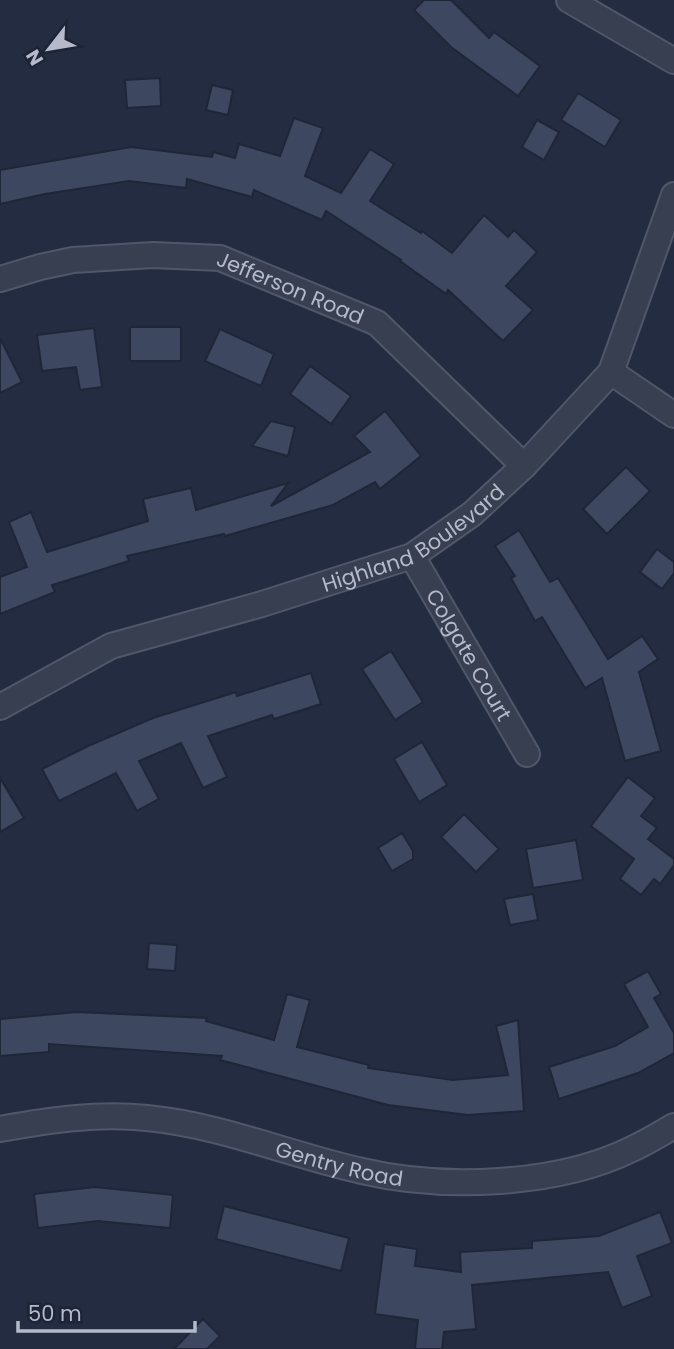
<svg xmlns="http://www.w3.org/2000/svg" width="674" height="1349" font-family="Poppins,sans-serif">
<rect width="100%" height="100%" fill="#242c41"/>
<g fill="#3d475f" stroke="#1f2638" stroke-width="2">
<polygon points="424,0 451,0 489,38 494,32 540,66 518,96 451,47 414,10"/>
<polygon points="160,78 161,106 127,108 125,80"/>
<polygon points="212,85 233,90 228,115 206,110"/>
<polygon points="578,93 621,120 605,147 561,120"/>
<polygon points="294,118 323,128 305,176 341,193 370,149 394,164 370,201 421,233 422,231 452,253 484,215 508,237 514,230 537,252 506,286 533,310 503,341 448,290 446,294 400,261 401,260 326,211 322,220 254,190 252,197 187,179 186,188 129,181 45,194 0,204 0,170 131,147 212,157 213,152 235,158 239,144 280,156"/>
<polygon points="537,120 559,132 544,160 522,147"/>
<rect x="130" y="327" width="51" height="34"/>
<polygon points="94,328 102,387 80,390 76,367 42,371 37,335"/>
<polygon points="220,329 274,354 261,386 205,361"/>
<polygon points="0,338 22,382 0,393"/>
<polygon points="310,366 351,396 331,424 290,394"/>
<polygon points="385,411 421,456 380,489 375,482 333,505 225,536 224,534 127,556 129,561 52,585 55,592 0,614 0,577 27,567 9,522 31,512 47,552 148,521 143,499 191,488 196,510 288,483 271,506 370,452 354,436"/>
<polygon points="271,421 295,427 288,456 252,446"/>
<polygon points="626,467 650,491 607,534 583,509"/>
<polygon points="519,530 550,582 558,578 608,659 642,636 658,659 639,672 661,751 625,761 602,678 585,688 542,617 535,621 511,578 515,576 495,546"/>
<polygon points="657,549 674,562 674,573 662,589 640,572"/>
<polygon points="391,651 423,702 395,720 362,669"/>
<polygon points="311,673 321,704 274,719 272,715 208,736 227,777 203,788 181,743 139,761 159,799 137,811 116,773 59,801 42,769 88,746 153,718 236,692 237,696"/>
<polygon points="422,742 447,785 419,802 394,759"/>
<polygon points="628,777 655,798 641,816 657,828 648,839 674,859 674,865 660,884 654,879 641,895 620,879 634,859 591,826"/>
<polygon points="0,778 24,818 0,832"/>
<polygon points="464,814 499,849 476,872 441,837"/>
<polygon points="402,833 413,851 413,859 392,871 378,848"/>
<polygon points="576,840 583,880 533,888 526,849"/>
<polygon points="533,894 538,920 510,925 504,899"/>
<polygon points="149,943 177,945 175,971 147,969"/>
<polygon points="648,971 661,994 654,998 674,1033 674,1053 638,1073 559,1099 549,1067 615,1046 648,1027 624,984"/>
<polygon points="287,994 310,1000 297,1047 369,1065 368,1068 453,1080 508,1075 496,1026 518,1020 524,1111 468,1115 388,1105 220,1060 222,1056 49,1044 49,1052 0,1056 0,1019 77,1012 207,1018 206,1021 274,1040"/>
<polygon points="95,1187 173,1195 170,1228 98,1221 38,1228 34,1194"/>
<polygon points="224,1206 349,1238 341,1271 216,1239"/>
<polygon points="660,1212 672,1243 637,1256 652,1296 622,1308 608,1272 472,1285 476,1329 444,1332 442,1349 415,1349 418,1320 375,1314 384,1244 417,1249 415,1266 461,1272 460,1252 532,1248 532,1241 599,1236"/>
<polygon points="203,1319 220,1336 207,1349 174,1349"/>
</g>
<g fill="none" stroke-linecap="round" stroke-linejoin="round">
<g stroke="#505768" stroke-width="28">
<g id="street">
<polyline points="569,0 674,61"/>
<path id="s1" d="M0,279l40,-12 33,-7 80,-5 67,3 157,65 147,143"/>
<polyline points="611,372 674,415"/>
<path id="s2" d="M412,556l115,198"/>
<path id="s3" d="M0,707l111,-61 151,-42 150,-48 60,-42 52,-48 87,-94 63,-177"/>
<path id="s4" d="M0,1129c49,-9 97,-16 147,-11 74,7 143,37 215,53 81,19 195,15 270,-22 15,-7 28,-15 42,-23"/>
</g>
</g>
<use href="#street" stroke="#383f51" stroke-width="24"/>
</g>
<g text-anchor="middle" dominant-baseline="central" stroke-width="7" stroke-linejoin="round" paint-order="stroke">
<g font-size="21" fill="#b4bacb" stroke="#1d2436">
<text stroke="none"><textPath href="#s1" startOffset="299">Jefferson Road</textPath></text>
<text stroke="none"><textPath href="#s3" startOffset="450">Highland Boulevard</textPath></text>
<text stroke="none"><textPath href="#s2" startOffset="114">Colgate Court</textPath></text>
<text stroke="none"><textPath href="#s4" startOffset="346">Gentry Road</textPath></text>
</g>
</g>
<g transform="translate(49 49) rotate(239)" stroke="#1d2436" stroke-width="5" paint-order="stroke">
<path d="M0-5L12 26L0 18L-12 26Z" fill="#b4bacb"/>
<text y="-10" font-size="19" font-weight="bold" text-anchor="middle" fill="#b4bacb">N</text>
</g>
<path d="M18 1321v10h177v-10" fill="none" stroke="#b4bacb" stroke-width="3.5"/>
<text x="28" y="1321" font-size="21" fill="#b4bacb" stroke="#1d2436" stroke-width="5" paint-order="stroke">50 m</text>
</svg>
